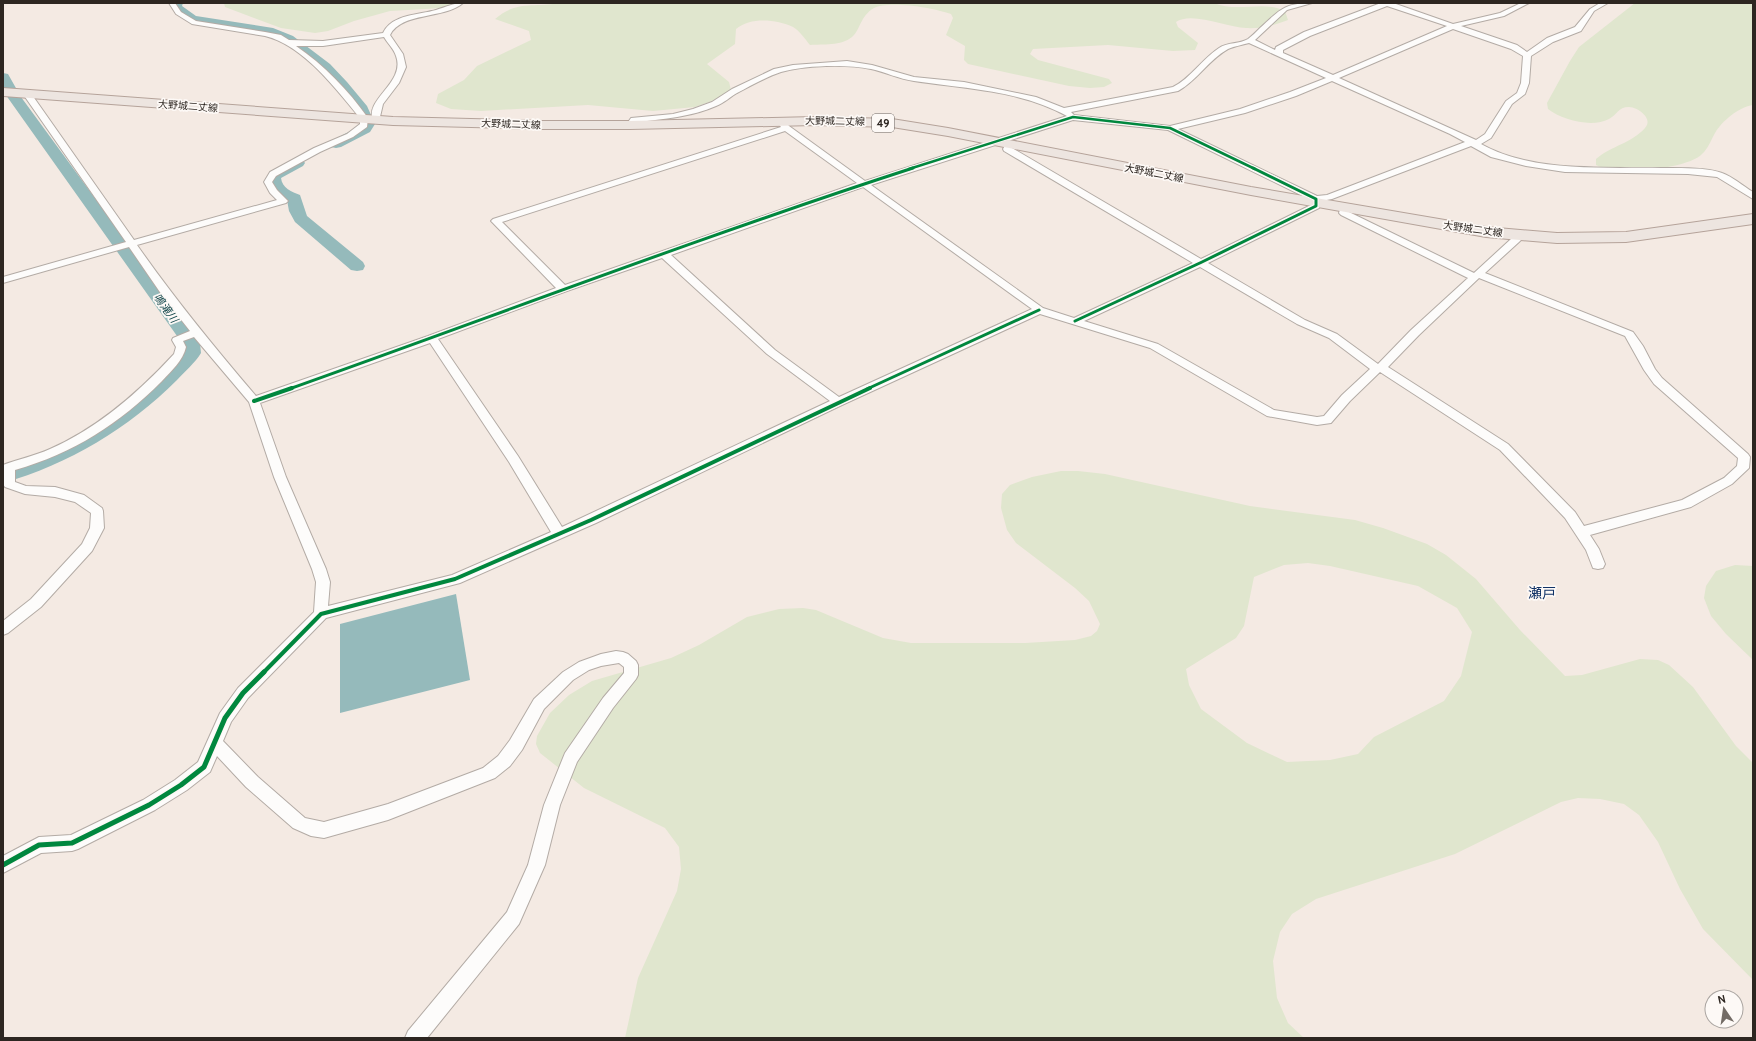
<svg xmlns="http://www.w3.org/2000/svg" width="1756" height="1041" font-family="Cabin,'Noto Sans JP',sans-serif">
<rect width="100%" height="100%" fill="#f4eae3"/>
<g fill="#e0e6ce" fill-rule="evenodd">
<polygon points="224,3 459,3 443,8 390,11 354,21 328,31 315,33 281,28 225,7"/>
<path d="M558,3h656c23,10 50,-3 71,8l3,9c-12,5 -29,9 -42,8 -19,-1 -55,-17 -70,-6l2,5 20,16 -3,7 -22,1 -65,-6 -75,4 -3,5 8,6 71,19 3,4 -8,4 -14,1 -21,-2 -101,-22 -4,-4 1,-14 -19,-11 7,-17 -2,-4c-16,-6 -62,-14 -77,-6 -14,8 -14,23 -22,29 -11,9 -29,7 -42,8 -5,-6 -11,-15 -17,-18 -17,-8 -43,-10 -57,2l-1,15 -28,20 22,18 2,8 -13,9 -23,8 -42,4 -65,-6 -107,6 -30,-2 -15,-6 2,-9 26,-14 13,-14 54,-26 -2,-9 -34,-12c22,-19 38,-11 63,-16z"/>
<path d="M1635,3h118v102c-14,2 -31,16 -38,28 -4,7 -7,16 -13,21 -15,16 -88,21 -106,11v-6c15,-13 36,-16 49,-31 9,-9 -7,-21 -16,-21 -11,0 -12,8 -20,12 -17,9 -47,1 -61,-10l-1,-6 23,-42 9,-14z"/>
<path d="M1061,471h17l27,3 145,32 105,14 28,8 44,16 19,11 30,24 44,51 45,46 17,-1 58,-16 18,1 11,5 24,22 43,59 17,17v217l-50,-51 -23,-40 -22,-47 -19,-27 -15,-11 -24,-5 -22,-1 -17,4 -106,52 -139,45 -24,15 -12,18 -7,29 4,37 11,25 16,15h-679l13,-60 39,-87 4,-22 -2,-22 -14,-19 -81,-40 -44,-35 -4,-9 1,-8 13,-23 19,-18 23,-14 79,-23 28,-13 48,-28 32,-8 24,-1 13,2 67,28 28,5h114l50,-3 16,-4 6,-5 3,-7 -11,-23 -14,-13 -59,-45 -9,-13 -6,-22 1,-14 8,-9 22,-8zM1308,563l22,3 88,20 39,22 15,24 -11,44 -17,25 -70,36 -16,17 -28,6 -43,2 -40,-19 -46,-34 -12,-24 -3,-16 50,-31 8,-12 10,-49 30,-12z"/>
<polygon points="1735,565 1753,566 1753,660 1726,634 1711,616 1704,598 1706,586 1716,571"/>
</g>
<polygon fill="#95babb" points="456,594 470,680 340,713 340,624"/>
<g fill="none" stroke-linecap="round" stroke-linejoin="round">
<g fill="#95babb" fill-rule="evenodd">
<polygon points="171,3 183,3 182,6 196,16 273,28 293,36 330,64 347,82 367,106 375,124 370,132 341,147 336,148 331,147 329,144 331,141 360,126 361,124 354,107 337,88 320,70 285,42 270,35 189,22 173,10 170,5"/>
<path d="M3,73l5,1 13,23 177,242 2,4 1,10c-6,10 -16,18 -24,27 -49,49 -108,84 -174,103v-15c44,-15 88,-35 124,-64 20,-16 37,-34 56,-52l-1,-9 -174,-245 -5,-9z"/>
<path d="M298,159l5,1 2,3 -2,3 -22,12c1,10 11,14 19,17l7,21 56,46 2,4 -2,4 -6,1 -6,-1 -56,-48 -6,-11 -2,-11c-11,-4 -17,-10 -22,-21l6,-7z"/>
</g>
<g stroke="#b3aba5" stroke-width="2">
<path id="minor" d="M169,3h6l6,9 15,9 69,11 16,3 8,5 34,1 60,-8c9,-19 36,-18 53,-23 10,-3 17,-7 27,-7 -18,16 -62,9 -73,32l13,19 3,13 -7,16 -16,21 -4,17h-6c-9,-22 33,-38 23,-65 -2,-7 -8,-12 -12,-19l-61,9h-27c28,19 52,44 72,72l-1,9 -14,10 -33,15 -44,24 -4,6 5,8 11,11 -2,2 -149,42c37,53 77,102 119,151l172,-60 128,-48 -63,-65 -2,-2 2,-2 288,-92 -4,-5 1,-2h6l5,6 76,55 202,-65c-47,-26 -101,-27 -153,-35 -15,-2 -29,-9 -43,-12 -24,-5 -67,-4 -90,3 -15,5 -31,14 -44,21 -7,4 -13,10 -21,13 -25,11 -52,13 -79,16l-4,5h-3l-4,-2 5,-7 42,-4 20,-5 19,-7 20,-13 42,-20 19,-4 54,-4 25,4 42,12 50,5 72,15 28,11 109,-21c18,-9 29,-28 46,-39 9,-6 21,-4 29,-9 4,-3 8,-7 12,-11 20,-18 24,-25 52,-25l-25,7 -32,30 20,10 1,-3 28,-15 77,-29h12l60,21 47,-11 21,-10h8l-25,13 -43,10 56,19 10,7 20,-14 28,-11 15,-18 10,-6h8l-14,8 -13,20 -28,11 -22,14 -2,27 -4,11 -13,10 -21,34 -10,6c52,29 123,23 180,24 16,0 46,-1 61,5 11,4 21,13 31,19v7l-36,-22 -29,-3 -123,-2 -39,-6 -35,-9 -20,-11 -139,53 -11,2 -2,7 -111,55 97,57 32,14 41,30 33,-34 57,-52 -127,-63 -2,-2 2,-7h6l2,6 125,61 37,-34 1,-6h6l3,7 -2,2 -34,31 148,59 10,14 12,23 7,9 86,76 2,3 -1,11 -17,16 -41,23 -101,28 9,14 6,15 -2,4 -5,1 -5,-1 -7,-18 -21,-32 -65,-68 -120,-78 -30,29 -19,22 -14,2 -50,-9 -117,-68 -110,-34 -198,91 -246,118 -136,60 -134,35 -78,80 -17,24 -8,19 35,36 47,41 19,4 64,-18 95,-36 15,-12 12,-16 24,-41 29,-27 16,-10 22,-8 15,-3 7,1 5,2 8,7 2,4v10l-2,4 -23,29 -36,54 -17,43 -15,60 -26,59 -92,114h-22l3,-7 99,-119 21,-47 16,-60 21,-52 38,-55 21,-25v-6l-5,-4 -18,3 -12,4 -16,10 -29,29 -22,41 -12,16 -15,12 -107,42 -64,18 -13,-2 -18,-8 -47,-41 -29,-31 -7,16 -23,18 -32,20 -77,39 -6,2 -31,2 -38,20v-17l36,-19 32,-2 72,-35 32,-20 23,-18 22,-49 18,-25 76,-76 2,-30 -4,-13 -38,-92 -25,-75 -55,-65 -11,4 3,6c-3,14 -15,24 -24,34 -43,43 -88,72 -147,89v12l11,4 29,1 29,8 18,13 1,3 1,17 -12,23 -51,56 -33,26 -5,2v-14l28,-22 51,-55 8,-16 1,-15 -16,-11 -20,-5 -30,-3 -20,-7 -2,-3v-19c15,-6 32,-9 47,-16 48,-21 88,-56 124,-95l2,-7 -4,-7 1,-2 17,-7 -26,-33 -35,-51 -126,36v-6l123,-35 -103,-148 1,-2h6l104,148 143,-40 -7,-7 -6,-11 6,-10 44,-24 33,-14 13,-10v-6c-24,-29 -57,-73 -95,-82l-73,-12 -16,-10zM1387,6l60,20 -114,49 -50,-22v-3l27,-14zM1453,29l58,20 12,7 -2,27 -4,10 -11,8 -21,33 -9,6 -137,-62zM1249,43l77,35 -36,14 -50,17 -70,17 -96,-11 -3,-3 107,-21c20,-11 30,-31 50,-42 7,-3 14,-4 21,-6zM1332,81l118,53 15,8 -138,53 -10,1 -139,-67 67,-16 51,-17zM1073,120l95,10 143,70v5l-110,54 -189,-111 2,-4 -1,-2h-6l-4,7 1,2 189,112 -119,55 -31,-10 -172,-123zM785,131l72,52 -292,102 -63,-63zM863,187l169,122 -193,88 -64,-47 -104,-95zM662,258l105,96 63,47 -268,126 -44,-71 -80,-117 129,-48zM1200,267l97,57 32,14 41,31 -28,26 -18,21 -7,1 -43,-7 -116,-66 -74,-23zM1479,278l146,58 19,34 10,14 84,74 -1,8 -13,12 -42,22 -98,26 -9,-14 -67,-68 -120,-77 31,-32zM430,343l79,119 42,70 -99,43 -124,31 2,-24 -4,-13 -40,-92 -26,-74z"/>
</g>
<g stroke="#b5a39a" stroke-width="2">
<polygon id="primary" points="3,88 393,117 543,121 630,121 815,117 892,119 948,128 1251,187 1486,227 1557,233 1626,232 1753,214 1753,224 1626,242 1557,243 1486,237 1251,195 948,136 892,127 815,125 630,129 543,129 393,125 3,96"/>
</g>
<use href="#minor" fill="#fdfcfb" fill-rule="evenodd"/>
<use href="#primary" fill="#ede5e0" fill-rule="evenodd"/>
<g stroke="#fdf9f6" stroke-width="4">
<polyline id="cycleway-far3" points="909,169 1073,117 1170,128 1255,169"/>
</g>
<g stroke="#fdf9f6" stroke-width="5">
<g id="cycleway-far2">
<polyline points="1075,321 1202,262 1316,206 1316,199 1253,168"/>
<path d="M289,389c208,-74 414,-153 624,-221"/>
<polyline points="867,389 1039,310"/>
</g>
</g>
<g stroke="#fdf9f6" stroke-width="6">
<g id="cycleway-far1">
<polyline points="254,401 292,388"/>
<polyline points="263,673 321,614 455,579 591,520 870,388"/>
</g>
</g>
<g stroke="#fdf9f6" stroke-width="8">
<polyline id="cycleway" points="3,865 39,845 72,843 149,805 181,785 204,767 225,718 243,693 264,672"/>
</g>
<use href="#cycleway-far3" stroke="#00873e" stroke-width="2.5"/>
<use href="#cycleway-far2" stroke="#00873e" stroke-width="3"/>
<use href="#cycleway-far1" stroke="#00873e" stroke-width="4"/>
<use href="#cycleway" stroke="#00873e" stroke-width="5"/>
</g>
<g text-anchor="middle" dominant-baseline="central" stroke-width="3.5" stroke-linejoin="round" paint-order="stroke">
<g font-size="10" fill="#2d2621" stroke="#fdf9f6">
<text transform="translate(188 106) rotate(4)">大野城二丈線</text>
<text transform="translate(835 121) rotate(1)">大野城二丈線</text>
<text transform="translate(511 124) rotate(2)">大野城二丈線</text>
<text transform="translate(1154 173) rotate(11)">大野城二丈線</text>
<text transform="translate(1473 229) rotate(8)">大野城二丈線</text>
</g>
<rect fill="#fdf9f6" stroke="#6b6561" stroke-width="1" x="872" y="114" width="22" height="18" rx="3"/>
<g font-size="11" font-weight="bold" fill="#2d2621">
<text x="883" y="123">49</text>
</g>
<g font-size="11" font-style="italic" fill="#13484c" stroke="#fdf9f6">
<text transform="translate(166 308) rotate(54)">鳴滝川</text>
</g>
<g font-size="14" fill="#103266" stroke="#fdf9f6">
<text x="1542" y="593">瀬戸</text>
</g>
</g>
<rect width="1756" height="1041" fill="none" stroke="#2d2621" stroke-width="8"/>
<g transform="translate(1724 1009) rotate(347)"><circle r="19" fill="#fdf9f6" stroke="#aaa5a1"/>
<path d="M0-3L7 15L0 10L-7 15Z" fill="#736b65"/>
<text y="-6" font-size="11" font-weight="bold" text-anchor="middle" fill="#2d2621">N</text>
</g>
</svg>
